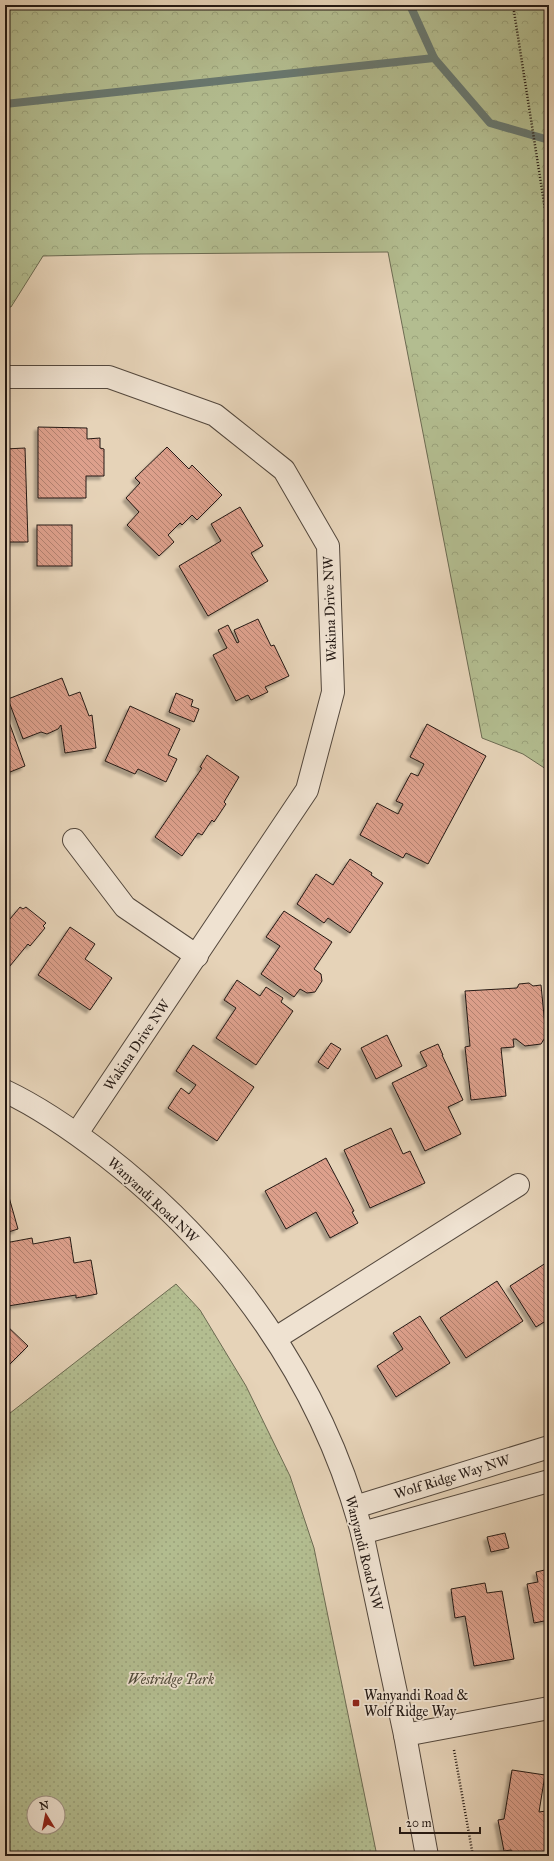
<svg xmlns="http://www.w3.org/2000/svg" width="554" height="1861" font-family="'IM FELL Great Primer',serif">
<defs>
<pattern id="forest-crowns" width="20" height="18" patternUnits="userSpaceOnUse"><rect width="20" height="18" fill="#b3bd90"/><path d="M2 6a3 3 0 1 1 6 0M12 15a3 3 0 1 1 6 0" fill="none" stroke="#9aa27b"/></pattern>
<pattern id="park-dots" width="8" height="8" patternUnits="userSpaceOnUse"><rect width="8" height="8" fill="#b3bd90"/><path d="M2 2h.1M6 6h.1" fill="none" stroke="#9aa27b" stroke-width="1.8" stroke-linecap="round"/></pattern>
<pattern id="building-back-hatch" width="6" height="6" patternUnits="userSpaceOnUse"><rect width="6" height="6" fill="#dda08c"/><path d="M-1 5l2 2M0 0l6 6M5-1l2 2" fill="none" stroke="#b38271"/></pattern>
<filter id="shadow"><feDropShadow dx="-3.5" dy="3.5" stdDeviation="1" flood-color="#0004"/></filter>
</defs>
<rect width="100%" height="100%" fill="#e6d3b8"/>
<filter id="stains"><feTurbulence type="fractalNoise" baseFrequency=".005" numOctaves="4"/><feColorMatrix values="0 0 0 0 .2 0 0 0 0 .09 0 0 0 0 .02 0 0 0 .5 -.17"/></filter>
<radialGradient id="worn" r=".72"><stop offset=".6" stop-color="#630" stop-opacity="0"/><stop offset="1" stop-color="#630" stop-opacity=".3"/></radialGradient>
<polygon fill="url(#forest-crowns)" stroke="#6c6b52" points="5,5 549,5 549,771 523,754 482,738 388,252 140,254 43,256 11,307 5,306"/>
<path fill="url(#park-dots)" stroke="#6c6b52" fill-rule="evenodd" d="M176,1284l24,26 46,76 44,90 24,72 63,308h-372v-439zM34,1803h24v24h-24z"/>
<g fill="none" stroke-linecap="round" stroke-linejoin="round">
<g stroke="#687870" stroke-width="8">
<polyline points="410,5 434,58 490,123 549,140"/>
<polyline points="5,104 434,58"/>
</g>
</g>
<g fill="url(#building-back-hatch)" stroke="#241914" filter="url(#shadow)">
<polygon points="38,427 87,428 87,439 100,438 100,448 104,449 104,476 86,476 86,498 38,498"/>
<polygon points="167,447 189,469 192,465 222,495 197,520 192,515 182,525 180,523 168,535 174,542 159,556 127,525 139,512 126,498 140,483 135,478"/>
<polygon points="25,448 28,542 5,542 5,449"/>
<polygon points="240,507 263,546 251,553 268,581 208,616 179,566 221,541 211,524"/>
<rect x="37" y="525" width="35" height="41"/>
<polygon points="258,619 271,646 274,645 289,676 265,687 268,692 251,700 248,695 236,701 213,655 227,648 218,630 228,625 237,643 239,642 234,630"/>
<polygon points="62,678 69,696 80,692 89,716 92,715 96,748 65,753 61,725 58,729 47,734 41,732 23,739 8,699"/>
<polygon points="176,693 193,700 191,706 199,709 194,722 169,712"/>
<polygon points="130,706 180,729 168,755 177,759 166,782 138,769 135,774 105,761"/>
<polygon points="5,711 25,766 5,774"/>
<polygon points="427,724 486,756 428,864 406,853 403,858 360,835 377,803 398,814 403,804 396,801 411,773 418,776 424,764 410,757"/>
<polygon points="207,755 239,777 224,802 226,804 214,822 212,820 202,835 198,833 182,856 155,837 202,768 200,767"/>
<polygon points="350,859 372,873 371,875 383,883 350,933 328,918 324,923 297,904 316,874 333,885"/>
<polygon points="20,907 23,909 26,907 46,923 43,926 45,928 30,946 28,944 5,972 5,925"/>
<polygon points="284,911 332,942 314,969 321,974 322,981 315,992 307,993 300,989 294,997 261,974 280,946 266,937"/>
<polygon points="70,927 95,944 85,959 112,978 90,1010 38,975"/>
<polygon points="237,980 260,996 266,987 283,998 281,1002 293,1011 256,1065 216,1038 236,1008 224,1000"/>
<polygon points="529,983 533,986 541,985 546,1036 541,1044 525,1046 516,1039 513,1039 514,1047 501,1048 506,1096 471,1100 465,1047 470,1046 465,991 517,988 519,984"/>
<polygon points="387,1035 402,1066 376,1079 361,1048"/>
<polygon points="331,1043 341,1049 328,1069 318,1062"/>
<polygon points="438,1044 443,1055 442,1055 463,1100 448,1107 461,1134 425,1151 392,1083 427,1066 420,1052"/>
<polygon points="193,1045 254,1087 217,1141 168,1108 181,1088 189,1094 196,1085 176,1071"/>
<polygon points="391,1128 403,1154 410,1151 425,1183 370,1208 344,1150"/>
<polygon points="326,1158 354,1211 352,1212 358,1223 330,1238 316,1212 286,1229 265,1191"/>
<polygon points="5,1183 18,1229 5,1233"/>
<polygon points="70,1237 74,1263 91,1260 97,1294 76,1298 76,1295 8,1306 5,1286 5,1243 32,1238 33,1244"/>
<polygon points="549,1261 549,1319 536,1327 510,1286"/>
<polygon points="497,1281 523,1321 466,1358 440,1318"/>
<polygon points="420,1316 450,1363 396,1397 377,1366 403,1349 393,1333"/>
<polygon points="5,1324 28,1346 5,1369"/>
<polygon points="505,1533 509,1548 491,1552 487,1537"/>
<polygon points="549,1569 549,1620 534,1623 527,1584 538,1582 536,1572"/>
<polygon points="485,1583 487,1593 502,1591 514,1659 474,1666 465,1616 455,1618 451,1589"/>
<polygon points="512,1770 545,1775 539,1812 546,1811 549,1830 549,1843 546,1843 549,1849 549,1856 514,1856 511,1850 504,1851 498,1820 504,1819"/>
</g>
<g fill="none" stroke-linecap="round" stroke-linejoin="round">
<g stroke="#54483d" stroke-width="24">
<g id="minor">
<polyline points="5,377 109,377 215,415 284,470 328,546 333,692 307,790 77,1133"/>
<polyline points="74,840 125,907 197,956"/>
<path d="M5,1091c36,17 70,41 101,65 123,96 216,226 256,377l43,202 22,121"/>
<polyline points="276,1338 518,1185"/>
<polyline points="355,1507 549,1447"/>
<polyline points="362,1533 549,1481"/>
<polyline points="405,1735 549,1708"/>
</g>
</g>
<g stroke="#241914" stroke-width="2.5" stroke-dasharray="1 2" stroke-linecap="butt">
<polyline points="513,5 545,209 549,227"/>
<polyline points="454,1750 473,1856"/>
</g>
<use href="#minor" stroke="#efe2d1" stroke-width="22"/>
</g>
<rect fill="#8f2418" stroke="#efe2d1" stroke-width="1.5" x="352" y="1699" width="8" height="8" rx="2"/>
<g text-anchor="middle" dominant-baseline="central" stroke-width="3.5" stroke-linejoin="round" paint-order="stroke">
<g font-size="14" fill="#241914" stroke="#efe2d1">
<text transform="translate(330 609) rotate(-92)">Wakina Drive NW</text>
<text transform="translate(137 1045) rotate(-56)">Wakina Drive NW</text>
<text transform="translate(153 1200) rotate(43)">Wanyandi Road NW</text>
<text transform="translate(452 1477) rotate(-17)">Wolf Ridge Way NW</text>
<text transform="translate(364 1553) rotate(76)">Wanyandi Road NW</text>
</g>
<g font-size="14" font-style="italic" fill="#4f4a39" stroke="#efe2d1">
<text x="171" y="1679">Westridge Park</text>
</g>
<g font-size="14" fill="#241914" stroke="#efe2d1" text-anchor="start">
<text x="364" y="1695">Wanyandi Road &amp;<tspan x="364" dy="16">Wolf Ridge Way</tspan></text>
</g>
</g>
<rect width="554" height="1861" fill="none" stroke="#e6d3b8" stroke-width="20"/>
<rect x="6" y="6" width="542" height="1849" fill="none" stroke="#241914" stroke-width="2"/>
<rect x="10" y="10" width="534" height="1841" fill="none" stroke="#241914"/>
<g transform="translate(46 1815) rotate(350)"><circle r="19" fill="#efe2d1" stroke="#9e9285"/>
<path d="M0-3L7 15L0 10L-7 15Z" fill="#8f2418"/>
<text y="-6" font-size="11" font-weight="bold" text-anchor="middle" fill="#241914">N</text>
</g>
<path d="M400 1827v6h80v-6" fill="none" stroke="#241914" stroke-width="2"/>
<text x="406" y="1827" font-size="12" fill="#241914" stroke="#efe2d1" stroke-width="3" paint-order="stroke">20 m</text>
<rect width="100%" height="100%" filter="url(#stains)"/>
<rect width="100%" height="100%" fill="url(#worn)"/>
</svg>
